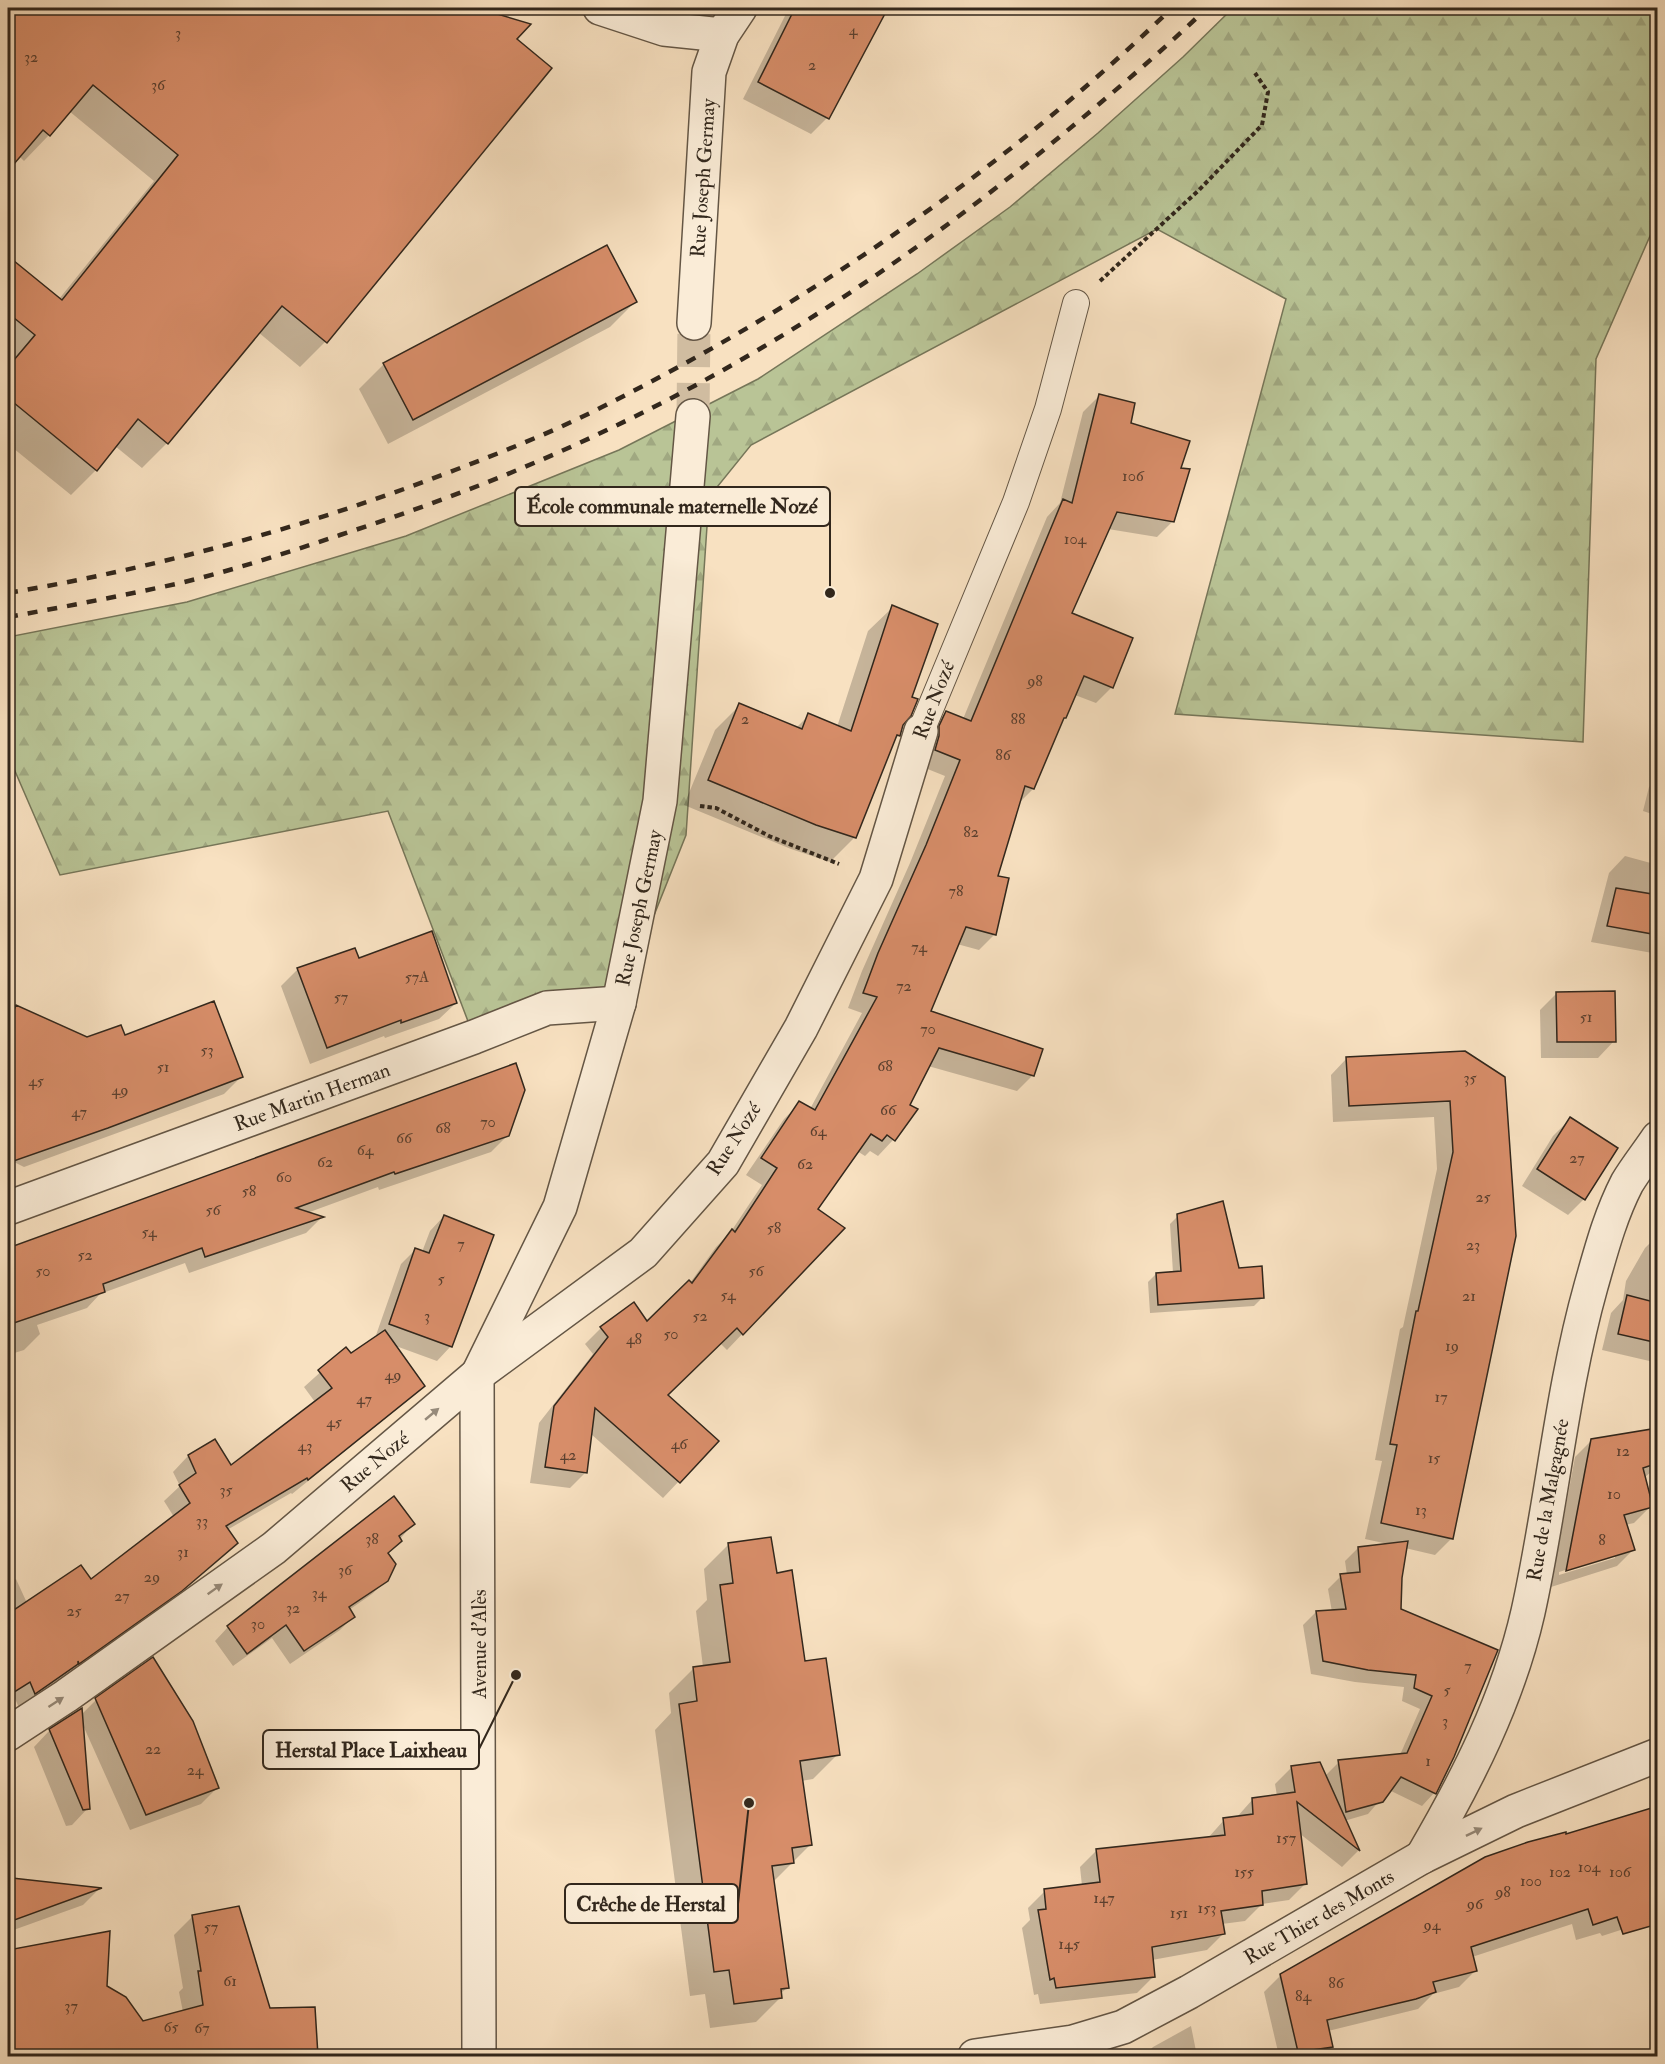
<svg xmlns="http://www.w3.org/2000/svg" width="1665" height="2064" font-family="'IM FELL Double Pica',serif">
<defs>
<pattern id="forest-firs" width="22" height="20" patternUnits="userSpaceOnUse" patternTransform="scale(1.5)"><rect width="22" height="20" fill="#b9c496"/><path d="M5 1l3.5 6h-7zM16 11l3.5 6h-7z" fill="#a0a881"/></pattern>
</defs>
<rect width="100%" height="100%" fill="#f8e1c1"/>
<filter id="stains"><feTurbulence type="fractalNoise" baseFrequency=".00333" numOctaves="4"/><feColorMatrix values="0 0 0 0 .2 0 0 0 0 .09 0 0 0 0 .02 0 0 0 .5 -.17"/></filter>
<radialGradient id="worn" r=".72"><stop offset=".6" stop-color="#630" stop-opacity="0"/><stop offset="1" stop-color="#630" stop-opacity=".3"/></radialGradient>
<polygon fill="url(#forest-firs)" stroke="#767659" stroke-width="1.5" points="1233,8 1657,8 1657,220 1596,359 1583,742 1175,714 1286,299 1157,229 751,445 709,497 686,835 619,1003 474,1037 388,811 60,875 8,755 8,637 187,602 406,536 619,450 758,379 917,274 1010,207 1098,133 1183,57"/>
<g fill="#0003" fill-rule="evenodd">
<polygon points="8,8 476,8 528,24 515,39 550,68 325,342 300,367 258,332 167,443 142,468 115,446 96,470 71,495 8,444 8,364 11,361 8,358 8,257 59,299 154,181 69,111 49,135 24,161 19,156 8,169"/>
<polygon points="789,8 886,8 827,118 811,134 743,99"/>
<polygon points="606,247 635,302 610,327 388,444 359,389 384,364"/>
<polygon points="1099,396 1179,469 1173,521 1157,537 1108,529 1070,613 1112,687 1096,703 1075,695 1065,717 1061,721 1033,789 1019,803 996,877 995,934 979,950 957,944 929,1011 1033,1075 1017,1091 928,1066 908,1106 916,1109 893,1140 878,1156 870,1151 865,1156 857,1151 816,1210 843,1228 727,1350 720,1343 666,1395 717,1441 663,1498 591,1434 586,1472 570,1488 530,1483 539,1423 593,1354 585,1344 601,1328 647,1323 690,1283 716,1247 730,1233 762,1185 746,1175 784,1119 800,1103 810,1109 862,1013 848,1008 862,971 910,863 945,776 920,766 930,728 946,712 963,719 1047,517 1060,503 1083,412"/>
<polygon points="893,607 902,724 899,735 894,740 854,838 830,862 791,849 684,805 715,730 740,705 796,728 809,715 837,727 868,631"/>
<polygon points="1658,778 1658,816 1643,811 1649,787"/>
<polygon points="1625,856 1658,865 1658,954 1591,942 1609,873"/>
<polygon points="358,960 456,1003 439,1019 385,1038 384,1036 310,1064 281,986 298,969"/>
<polygon points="1557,993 1614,1041 1598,1058 1541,1058 1540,1010"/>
<polygon points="17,1007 86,1039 124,1037 241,1077 224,1094 24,1167 8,1159 8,1016"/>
<polygon points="1465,1053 1452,1538 1435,1555 1405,1548 1400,1578 1400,1610 1496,1651 1453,1757 1434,1793 1422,1806 1389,1790 1368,1814 1344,1821 1358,1851 1342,1867 1299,1833 1305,1884 1289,1900 1262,1904 1245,1921 1222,1924 1223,1934 1207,1950 1152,1960 1154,1976 1137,1993 1040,2004 1038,1994 1034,1995 1022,1928 1030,1920 1028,1908 1045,1891 1082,1886 1080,1867 1097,1850 1208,1838 1224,1820 1236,1818 1253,1799 1277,1796 1275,1784 1292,1767 1325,1776 1339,1762 1400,1755 1420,1709 1402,1701 1404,1687 1355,1682 1311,1674 1303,1625 1316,1612 1332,1612 1328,1589 1341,1576 1347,1575 1345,1561 1358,1548 1388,1544 1365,1539 1382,1461 1375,1460 1400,1329 1403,1327 1437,1169 1434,1117 1333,1122 1331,1075 1347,1058"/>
<polygon points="515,1065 508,1135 491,1152 379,1190 378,1187 307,1213 321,1218 306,1233 189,1273 185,1263 100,1294 87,1308 37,1325 40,1334 24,1350 8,1355 8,1249"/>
<polygon points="1570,1119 1584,1199 1568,1215 1522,1186 1553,1136"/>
<polygon points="444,1216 451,1346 437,1361 393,1345 423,1386 407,1401 292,1494 291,1493 227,1530 220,1558 164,1606 19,1708 14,1696 8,1701 8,1584 16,1579 27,1603 91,1581 174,1517 164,1501 180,1486 173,1472 188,1456 215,1441 231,1467 315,1402 304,1387 346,1349 350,1355 375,1338 401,1264 415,1250 422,1252 430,1231"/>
<polygon points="1178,1216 1238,1269 1262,1298 1254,1306 1150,1313 1148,1282 1156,1274 1173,1273 1170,1224"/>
<polygon points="1658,1235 1658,1363 1602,1350 1611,1313 1623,1300 1626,1281 1645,1248"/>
<path d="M1658,1429v37l-14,12 7,28 -17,17 -9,2 8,25 -16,16 -66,21 24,-130 17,-17zM1615,1555v3l-56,17v-3z"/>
<polygon points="413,1524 387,1554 387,1580 372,1594 349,1610 353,1617 340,1630 290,1664 272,1638 233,1666 215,1641 228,1627"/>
<polygon points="728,1545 775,1575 804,1663 838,1754 813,1779 801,1781 810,1845 772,1883 787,1988 780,1994 781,1997 756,2022 710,2028 705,1994 690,1996 655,1730 671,1713 669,1693 694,1668 703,1667 696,1611 707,1600 704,1569"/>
<polygon points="96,1700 218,1787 201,1804 130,1830 82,1723 88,1808 72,1825 66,1826 34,1747 50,1730 81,1715"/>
<polygon points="1486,1858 1658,1918 1602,1936 1600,1933 1576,1940 1572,1924 1472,1957 1475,1971 1459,1987 1433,1994 1418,2009 1328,2031 1332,2047 1322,2056 1279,2056 1264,1992 1281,1975"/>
<polygon points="12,1880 98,1890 83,1905 8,1932 8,1885"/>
<polygon points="193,1916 269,2010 313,2008 317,2056 8,2056 8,1952 108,1933 105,1987 143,2022 183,2012 179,1992 183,1988 174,1935"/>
<polygon points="1191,2026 1197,2056 1144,2056 1153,2047"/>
<polygon points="1658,2048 1658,2056 1632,2056 1634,2054"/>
</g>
<g fill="#d78d69" stroke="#32271c" stroke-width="1.5">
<polygon points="8,8 477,8 531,24 517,39 552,68 327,343 282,306 168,444 138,419 97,471 8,398 8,367 35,335 8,313 8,256 62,300 178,155 93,85 50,136 43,130 8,171"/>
<polygon points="795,8 888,8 829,119 758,82"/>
<polygon points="607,245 637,302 413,420 383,363"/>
<polygon points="1099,394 1135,403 1131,423 1190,441 1181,468 1190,469 1174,522 1117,512 1072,613 1133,638 1113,688 1084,676 1066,718 1064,718 1034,789 1025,786 998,876 1009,878 996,935 966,927 931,1011 1043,1049 1034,1076 939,1048 910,1105 918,1109 895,1141 887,1135 882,1141 871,1134 818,1209 845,1228 743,1335 737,1328 668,1395 719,1441 680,1483 595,1408 587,1473 545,1467 554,1406 608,1337 600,1327 634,1302 647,1321 689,1280 692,1283 732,1229 735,1232 777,1168 761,1158 799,1101 815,1110 877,997 863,993 878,953 926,845 960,760 935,750 939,736 939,726 946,711 971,721 1063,499 1072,503"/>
<polygon points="892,605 938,624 912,697 918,699 911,716 903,725 900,736 897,735 856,838 816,825 708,780 739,703 802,729 808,713 851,731"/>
<polygon points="1616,888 1658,895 1658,935 1607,926"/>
<polygon points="432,931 457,1003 401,1023 401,1020 327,1048 297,968 355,948 359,958"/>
<polygon points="1615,991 1616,1042 1557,1042 1556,992"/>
<polygon points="214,1001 243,1077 108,1128 8,1163 8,1026 16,1005 87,1037 121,1025 125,1035"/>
<polygon points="1465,1051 1505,1077 1516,1236 1453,1539 1381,1523 1397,1445 1390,1444 1416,1311 1418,1311 1453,1152 1450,1101 1349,1106 1346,1057"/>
<polygon points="516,1063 525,1090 509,1136 395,1174 394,1172 296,1208 324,1217 205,1257 202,1248 103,1284 105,1292 8,1325 8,1248"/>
<polygon points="1570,1117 1618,1148 1585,1200 1537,1169"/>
<polygon points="1223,1201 1239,1268 1262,1266 1264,1298 1158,1305 1156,1273 1181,1271 1177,1214"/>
<polygon points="444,1215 494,1235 452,1347 389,1324 415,1248 429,1253"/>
<polygon points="1627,1295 1658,1303 1658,1343 1618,1334"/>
<polygon points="385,1330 425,1386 308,1480 307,1478 226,1526 238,1543 182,1591 79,1664 78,1661 78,1664 35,1694 30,1682 8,1696 8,1614 81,1565 91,1579 190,1503 179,1485 196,1473 188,1455 215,1439 231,1465 332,1388 318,1370 346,1347 351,1353"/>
<polygon points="1658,1428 1658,1463 1643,1468 1653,1507 1624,1515 1635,1550 1566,1571 1591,1439"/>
<polygon points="394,1496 415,1524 399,1536 402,1541 388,1553 396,1564 388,1581 349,1607 355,1617 304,1651 286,1625 247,1654 227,1626"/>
<polygon points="771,1537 777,1573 792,1570 805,1661 826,1658 840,1755 800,1761 812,1845 792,1848 794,1863 772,1866 789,1988 781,1989 782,1998 734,2004 729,1970 714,1972 679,1704 697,1701 693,1667 730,1662 720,1585 733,1583 728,1543"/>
<polygon points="1408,1541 1402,1578 1401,1609 1498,1650 1454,1757 1436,1794 1401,1777 1383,1802 1346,1812 1338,1760 1407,1753 1432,1696 1414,1688 1416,1675 1368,1670 1323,1661 1316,1611 1346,1609 1340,1574 1360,1572 1358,1547"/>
<polygon points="153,1657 193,1721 219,1788 146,1815 95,1698"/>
<polygon points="82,1708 90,1809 83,1810 49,1729"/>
<polygon points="1320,1762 1360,1851 1297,1802 1307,1884 1262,1891 1263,1905 1221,1911 1225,1934 1152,1947 1155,1977 1056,1988 1054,1978 1050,1980 1038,1910 1046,1909 1044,1889 1100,1882 1096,1849 1225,1835 1223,1818 1253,1814 1252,1798 1295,1792 1291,1766"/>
<polygon points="1658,1806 1658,1924 1623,1934 1617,1917 1593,1925 1588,1909 1471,1947 1477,1971 1433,1982 1436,1992 1416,1999 1327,2020 1333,2047 1298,2052 1280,1974 1485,1857 1528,1842 1566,1832 1566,1834"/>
<polygon points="12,1878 102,1888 9,1922"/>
<polygon points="239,1906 270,2008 315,2007 318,2056 8,2056 8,1950 110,1931 107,1986 126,1997 143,2021 203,2005 198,1971 201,1971 192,1915"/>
</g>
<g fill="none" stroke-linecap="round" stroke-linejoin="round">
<polyline stroke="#d0bca0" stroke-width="33" stroke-dasharray="33 16" stroke-linecap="butt" points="693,416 694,323"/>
<g stroke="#645645" stroke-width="28">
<polyline id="service" points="921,731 1016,502 1048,409 1076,303"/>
</g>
<g stroke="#645645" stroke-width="36">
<g id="minor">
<polyline points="600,8 664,29 722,35"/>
<polyline points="694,323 709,72 722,35 740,8"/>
<polyline points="8,1208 474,1037 547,1008 619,1003"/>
<polyline points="480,1370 560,1207 619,1003 660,801 693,416"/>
<polyline points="8,1734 66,1696 274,1548 477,1375 643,1253 723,1163 801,1028 876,879 921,731"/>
<path d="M1422,1857c45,-77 86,-157 106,-245 24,-108 33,-219 63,-326 10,-35 19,-70 36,-103 9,-15 21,-30 31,-45"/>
<polyline points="975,2056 1073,2042 1123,2027 1189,1992 1422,1857 1516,1811 1658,1755"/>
</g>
</g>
<g stroke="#645645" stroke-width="36">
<polyline id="tertiary" points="477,1375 479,2056"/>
</g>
<g stroke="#32271c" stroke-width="4" stroke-dasharray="4.5 3" stroke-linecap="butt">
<polyline points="1100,281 1199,190 1262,125 1268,92 1255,73"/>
<polyline points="700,806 716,808 769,836 839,864"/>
</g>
<use href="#service" stroke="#faecd7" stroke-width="26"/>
<use href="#minor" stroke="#faecd7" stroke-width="33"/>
<use href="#tertiary" stroke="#faecd7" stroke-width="33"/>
<g stroke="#32271c" stroke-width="4.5" stroke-dasharray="10 10" stroke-linecap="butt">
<path d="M8,593c153,-26 302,-67 447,-123 50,-19 100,-39 147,-63 207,-104 403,-238 570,-399"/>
<path d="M8,617c56,-10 112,-21 168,-33 55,-13 110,-31 164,-49 92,-30 182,-64 269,-106 161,-76 311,-177 448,-290 51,-42 102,-85 150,-131"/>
</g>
</g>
<defs><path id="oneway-solid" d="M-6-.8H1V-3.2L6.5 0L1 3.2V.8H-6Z" transform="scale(1.5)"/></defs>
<g fill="#968a7a">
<use href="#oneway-solid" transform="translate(432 1414) rotate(-40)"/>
<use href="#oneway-solid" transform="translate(215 1589) rotate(-35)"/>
<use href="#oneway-solid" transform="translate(56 1702) rotate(-33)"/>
<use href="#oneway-solid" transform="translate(1474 1832) rotate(-26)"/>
</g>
<g text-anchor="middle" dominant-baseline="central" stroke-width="5" stroke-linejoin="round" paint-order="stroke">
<g font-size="16" fill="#5b402f">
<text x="853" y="30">4</text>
<text x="178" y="33">3</text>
<text x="31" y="57">32</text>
<text x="812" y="65">2</text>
<text x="158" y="85">36</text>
<text x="1133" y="476">106</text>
<text x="1075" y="539">104</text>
<text x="1035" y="681">98</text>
<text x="745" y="719">2</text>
<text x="1018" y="719">88</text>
<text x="1003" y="755">86</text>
<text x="971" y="832">82</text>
<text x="956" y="891">78</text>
<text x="919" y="947">74</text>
<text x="417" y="977">57A</text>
<text x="904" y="986">72</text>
<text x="341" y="997">57</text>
<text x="1586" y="1017">51</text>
<text x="928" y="1029">70</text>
<text x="207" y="1050">53</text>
<text x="885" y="1066">68</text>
<text x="163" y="1067">51</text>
<text x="1470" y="1078">35</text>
<text x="36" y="1081">45</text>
<text x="120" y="1090">49</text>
<text x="888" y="1110">66</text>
<text x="79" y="1112">47</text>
<text x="488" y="1122">70</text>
<text x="443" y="1128">68</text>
<text x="818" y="1131">64</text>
<text x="404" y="1138">66</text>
<text x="365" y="1150">64</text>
<text x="1577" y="1158">27</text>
<text x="325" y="1162">62</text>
<text x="805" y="1164">62</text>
<text x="284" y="1177">60</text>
<text x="249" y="1191">58</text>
<text x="1483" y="1197">25</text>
<text x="213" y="1210">56</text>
<text x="774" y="1228">58</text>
<text x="149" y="1232">54</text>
<text x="461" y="1244">7</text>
<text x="1473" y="1245">23</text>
<text x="85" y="1255">52</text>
<text x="43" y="1271">50</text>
<text x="756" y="1271">56</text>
<text x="441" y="1279">5</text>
<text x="728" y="1295">54</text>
<text x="1469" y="1296">21</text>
<text x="427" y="1316">3</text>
<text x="700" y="1316">52</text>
<text x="671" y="1334">50</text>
<text x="634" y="1339">48</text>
<text x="1452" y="1346">19</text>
<text x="393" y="1375">49</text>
<text x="1441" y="1397">17</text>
<text x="364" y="1399">47</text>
<text x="334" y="1422">45</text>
<text x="679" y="1444">46</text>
<text x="305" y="1446">43</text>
<text x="1623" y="1451">12</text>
<text x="568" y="1455">42</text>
<text x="1434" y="1458">15</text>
<text x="226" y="1490">35</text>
<text x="1614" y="1494">10</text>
<text x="1421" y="1510">13</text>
<text x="202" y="1521">33</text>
<text x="372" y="1539">38</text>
<text x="1602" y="1540">8</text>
<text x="183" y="1552">31</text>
<text x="345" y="1570">36</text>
<text x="152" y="1577">29</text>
<text x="319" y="1593">34</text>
<text x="122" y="1596">27</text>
<text x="293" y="1608">32</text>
<text x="74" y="1611">25</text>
<text x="258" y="1624">30</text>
<text x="1468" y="1666">7</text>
<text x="1447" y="1690">5</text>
<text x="1445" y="1721">3</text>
<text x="153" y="1749">22</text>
<text x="1428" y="1761">1</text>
<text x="195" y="1770">24</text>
<text x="1286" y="1838">157</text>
<text x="1589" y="1867">104</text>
<text x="1244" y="1872">155</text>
<text x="1560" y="1872">102</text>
<text x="1620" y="1872">106</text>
<text x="1531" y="1881">100</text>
<text x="1503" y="1892">98</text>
<text x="1104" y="1898">147</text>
<text x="1475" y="1904">96</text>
<text x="1207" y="1908">153</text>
<text x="1179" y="1913">151</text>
<text x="1432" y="1925">94</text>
<text x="211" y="1927">57</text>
<text x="1069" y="1944">145</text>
<text x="230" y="1981">61</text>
<text x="1336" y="1983">86</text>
<text x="1303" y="1996">84</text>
<text x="71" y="2006">37</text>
<text x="171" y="2027">65</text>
<text x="202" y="2028">67</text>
</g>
<g font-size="20" fill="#32271c" stroke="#faecd7">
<text transform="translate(703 178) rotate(-86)">Rue Joseph Germay</text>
<text transform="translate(934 700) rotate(-69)">Rue Nozé</text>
<text transform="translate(639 908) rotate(-78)">Rue Joseph Germay</text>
<text transform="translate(312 1097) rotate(-20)">Rue Martin Herman</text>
<text transform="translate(734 1139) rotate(-57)">Rue Nozé</text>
<text transform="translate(375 1462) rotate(-40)">Rue Nozé</text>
<text transform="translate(1548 1500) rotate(-80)">Rue de la Malgagnée</text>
<text transform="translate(479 1644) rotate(-90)">Avenue d'Alès</text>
<text transform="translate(1319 1917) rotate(-30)">Rue Thier des Monts</text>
</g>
</g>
<path fill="none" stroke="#32271c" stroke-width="2" d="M830 593L830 506M516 1675L479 1749M749 1803L738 1904"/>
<g fill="#32271c" stroke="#faecd7" stroke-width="2">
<circle cx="830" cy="593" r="6"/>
<circle cx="516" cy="1675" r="6"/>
<circle cx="749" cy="1803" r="6"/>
</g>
<g fill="#faecd7" stroke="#32271c" stroke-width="2">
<rect x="515" y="487" width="315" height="39" rx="6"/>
<rect x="263" y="1730" width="216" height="39" rx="6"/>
<rect x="565" y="1884" width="173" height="39" rx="6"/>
</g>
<g font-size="21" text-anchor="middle" font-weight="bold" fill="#32271c">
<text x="672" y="513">École communale maternelle Nozé</text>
<text x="371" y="1757">Herstal Place Laixheau</text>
<text x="651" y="1911">Crêche de Herstal</text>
</g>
<rect width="1665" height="2064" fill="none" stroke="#f8e1c1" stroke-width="30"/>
<rect x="9" y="9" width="1647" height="2046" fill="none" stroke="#32271c" stroke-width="3"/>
<rect x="15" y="15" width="1635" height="2034" fill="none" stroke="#32271c" stroke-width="1.5"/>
<rect width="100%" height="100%" filter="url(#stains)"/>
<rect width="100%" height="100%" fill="url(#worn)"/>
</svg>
